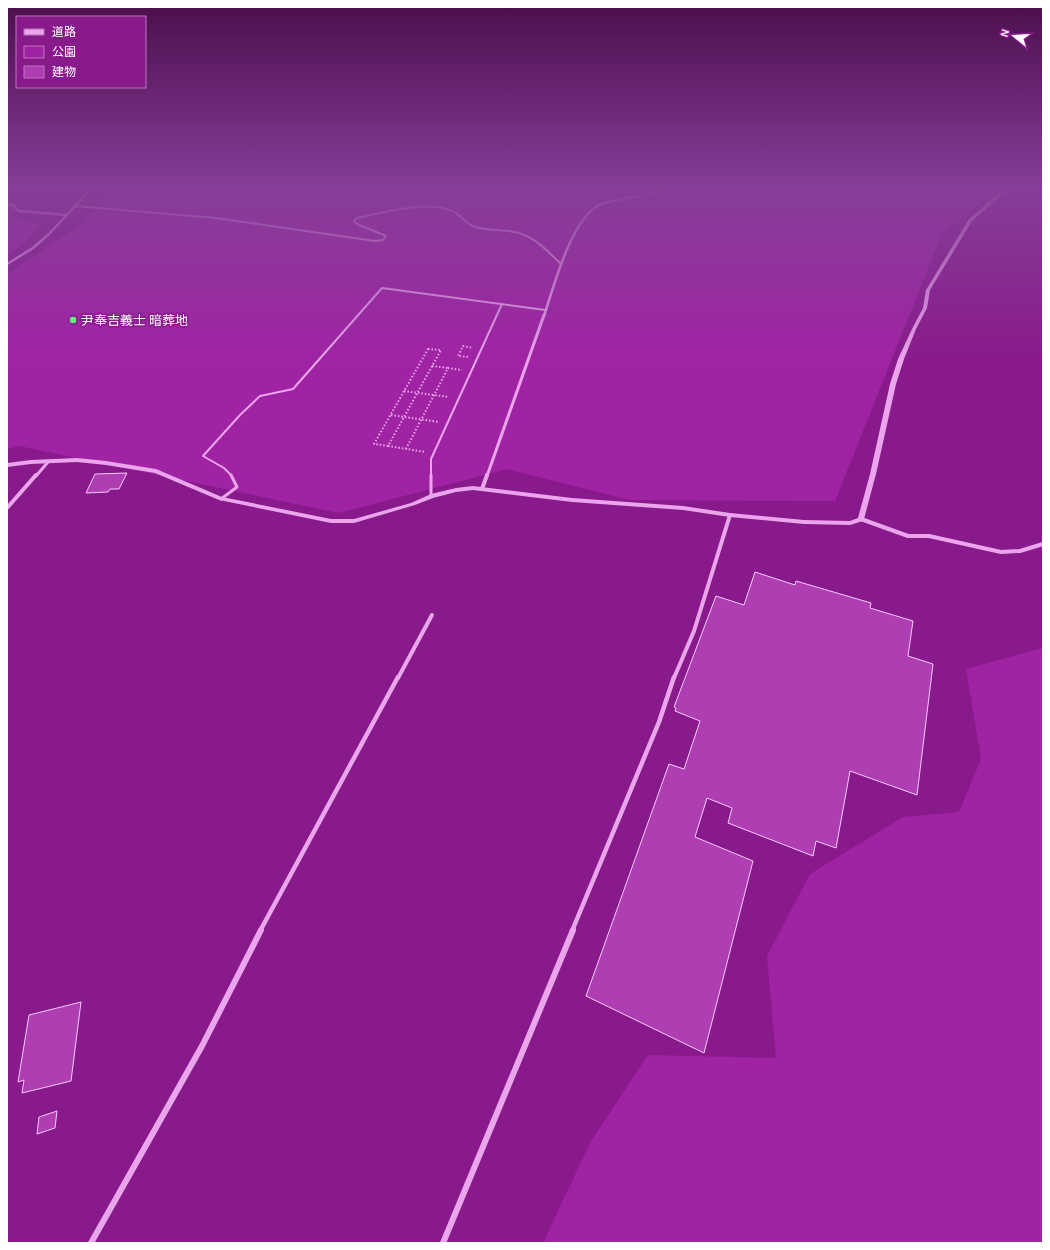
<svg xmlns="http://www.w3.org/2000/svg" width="1050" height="1250" font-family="Karla,'Noto Sans JP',sans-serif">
<rect width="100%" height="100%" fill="#891a8b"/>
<g fill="#a023a4">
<polygon points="113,188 999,188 945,231 943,231 835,501 629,500 507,469 339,513 19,446 7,449 7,274 82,224"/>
<polygon points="13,217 41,224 27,241 7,256 7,218"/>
<polygon points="1043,648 1043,1243 543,1243 591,1141 648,1055 776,1058 767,956 810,874 903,817 959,812 981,759 966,669"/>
</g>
<g fill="#af3eb2" stroke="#f8cafa">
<polygon points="127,473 119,489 110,489 108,492 86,493 95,474"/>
<polygon points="755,572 795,585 796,581 871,603 870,608 913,621 908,656 933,664 917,795 850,771 836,848 816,841 813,856 728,823 732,808 707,798 695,837 753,861 704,1053 586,996 669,764 684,769 700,721 675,711 676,708 674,707 716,596 744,605"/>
<polygon points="81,1002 71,1081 22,1093 24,1080 18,1082 29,1015"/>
<polygon points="57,1111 55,1128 37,1134 39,1117"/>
</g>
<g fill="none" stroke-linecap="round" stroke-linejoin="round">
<g stroke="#eba5ed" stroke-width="2" stroke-dasharray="1.5 2" stroke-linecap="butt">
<polygon points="428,349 441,350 388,446 374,444"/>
<polyline points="468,357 458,356 463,346 473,348"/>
<polyline points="432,366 448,368"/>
<polyline points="404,391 449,397"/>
<polyline points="391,415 439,422"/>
<polyline points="388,446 425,452"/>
<polyline points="406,449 448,368 462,370"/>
</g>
<g stroke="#eba5ed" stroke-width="2">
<path d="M75,206l141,12 159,23 8,-1 3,-4 -29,-12 -3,-3 3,-3c27,-6 66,-17 93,-8 10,3 15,14 25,17 11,3 22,3 33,4 24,2 37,18 53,33"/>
<polyline points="232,476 224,468 203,456 240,415 260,396 293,389 382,288 545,310"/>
<polyline points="431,476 431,459 502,304"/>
</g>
<g stroke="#eba5ed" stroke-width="3">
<polyline points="431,475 431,496"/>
<polyline points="221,499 237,487 231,475"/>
</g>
<g stroke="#eba5ed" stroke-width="2.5">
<polyline points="7,204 13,205 19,211 66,215"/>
<polyline points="7,264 33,248 49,234 92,188"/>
<path d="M544,316c10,-30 28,-101 58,-112 20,-7 43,-6 62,-16"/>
</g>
<g stroke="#eba5ed" stroke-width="3">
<polyline points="36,476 48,462"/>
<polyline points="487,476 544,315"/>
</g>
<g stroke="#eba5ed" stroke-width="4">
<polyline points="482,489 487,475"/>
<polyline points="7,508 36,475"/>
<polyline points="861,519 908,536 929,536 1001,552 1020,551 1043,544"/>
<polyline points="398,678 432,615"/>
<polyline points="674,678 694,631 730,515"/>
</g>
<g stroke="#eba5ed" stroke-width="4.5">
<polyline points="260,931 398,677"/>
<polyline points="572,931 659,722 674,677"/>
</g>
<g stroke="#eba5ed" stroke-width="6">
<polyline points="91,1243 202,1046 261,930"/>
<polyline points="443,1243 573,930"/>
</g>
<polygon fill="#eba5ed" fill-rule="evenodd" points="1005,188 1009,188 972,221 930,290 927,308 916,329 904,359 896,384 876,474 864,519 863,521 850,525 804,524 730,517 683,510 572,502 473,490 456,492 433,498 415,505 354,523 331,523 219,500 155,473 106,465 77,462 31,464 7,467 7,463 31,460 77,458 106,461 156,469 222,497 331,519 354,519 411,503 431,494 456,488 473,486 572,498 683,506 730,513 804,520 850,521 858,518 870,474 890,384 898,359 912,329 923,308 926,290 969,219"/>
</g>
<linearGradient id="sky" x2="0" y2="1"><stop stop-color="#4b0e4c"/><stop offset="0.52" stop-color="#863e98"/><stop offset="1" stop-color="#863e98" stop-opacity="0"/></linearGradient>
<rect width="1050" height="362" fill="url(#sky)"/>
<circle fill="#61ff75" stroke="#891a8b" stroke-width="1.5" cx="73" cy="320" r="4"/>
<g text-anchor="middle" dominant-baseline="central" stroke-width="3" stroke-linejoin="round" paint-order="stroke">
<g font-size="13" fill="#fff" stroke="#891a8b" text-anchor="start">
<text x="81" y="320">尹奉吉義士 暗葬地</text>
</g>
</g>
<rect width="1050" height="1250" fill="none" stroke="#ffffff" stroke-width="16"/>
<rect x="16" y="16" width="130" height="72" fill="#891a8b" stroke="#b876b9"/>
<rect x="24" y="29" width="20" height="6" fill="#eba5ed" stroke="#b876b9"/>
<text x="52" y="36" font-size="12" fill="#ffffff">道路</text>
<rect x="24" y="46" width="20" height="12" fill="#a023a4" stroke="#b876b9"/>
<text x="52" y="56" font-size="12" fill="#ffffff">公園</text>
<rect x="24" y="66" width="20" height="12" fill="#af3eb2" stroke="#b876b9"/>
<text x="52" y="76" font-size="12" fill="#ffffff">建物</text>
<g transform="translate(1014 36) rotate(288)" stroke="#891a8b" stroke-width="3" paint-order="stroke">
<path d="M0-3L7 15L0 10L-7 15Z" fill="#ffffff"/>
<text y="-6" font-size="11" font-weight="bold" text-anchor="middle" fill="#ffffff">N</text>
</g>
</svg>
